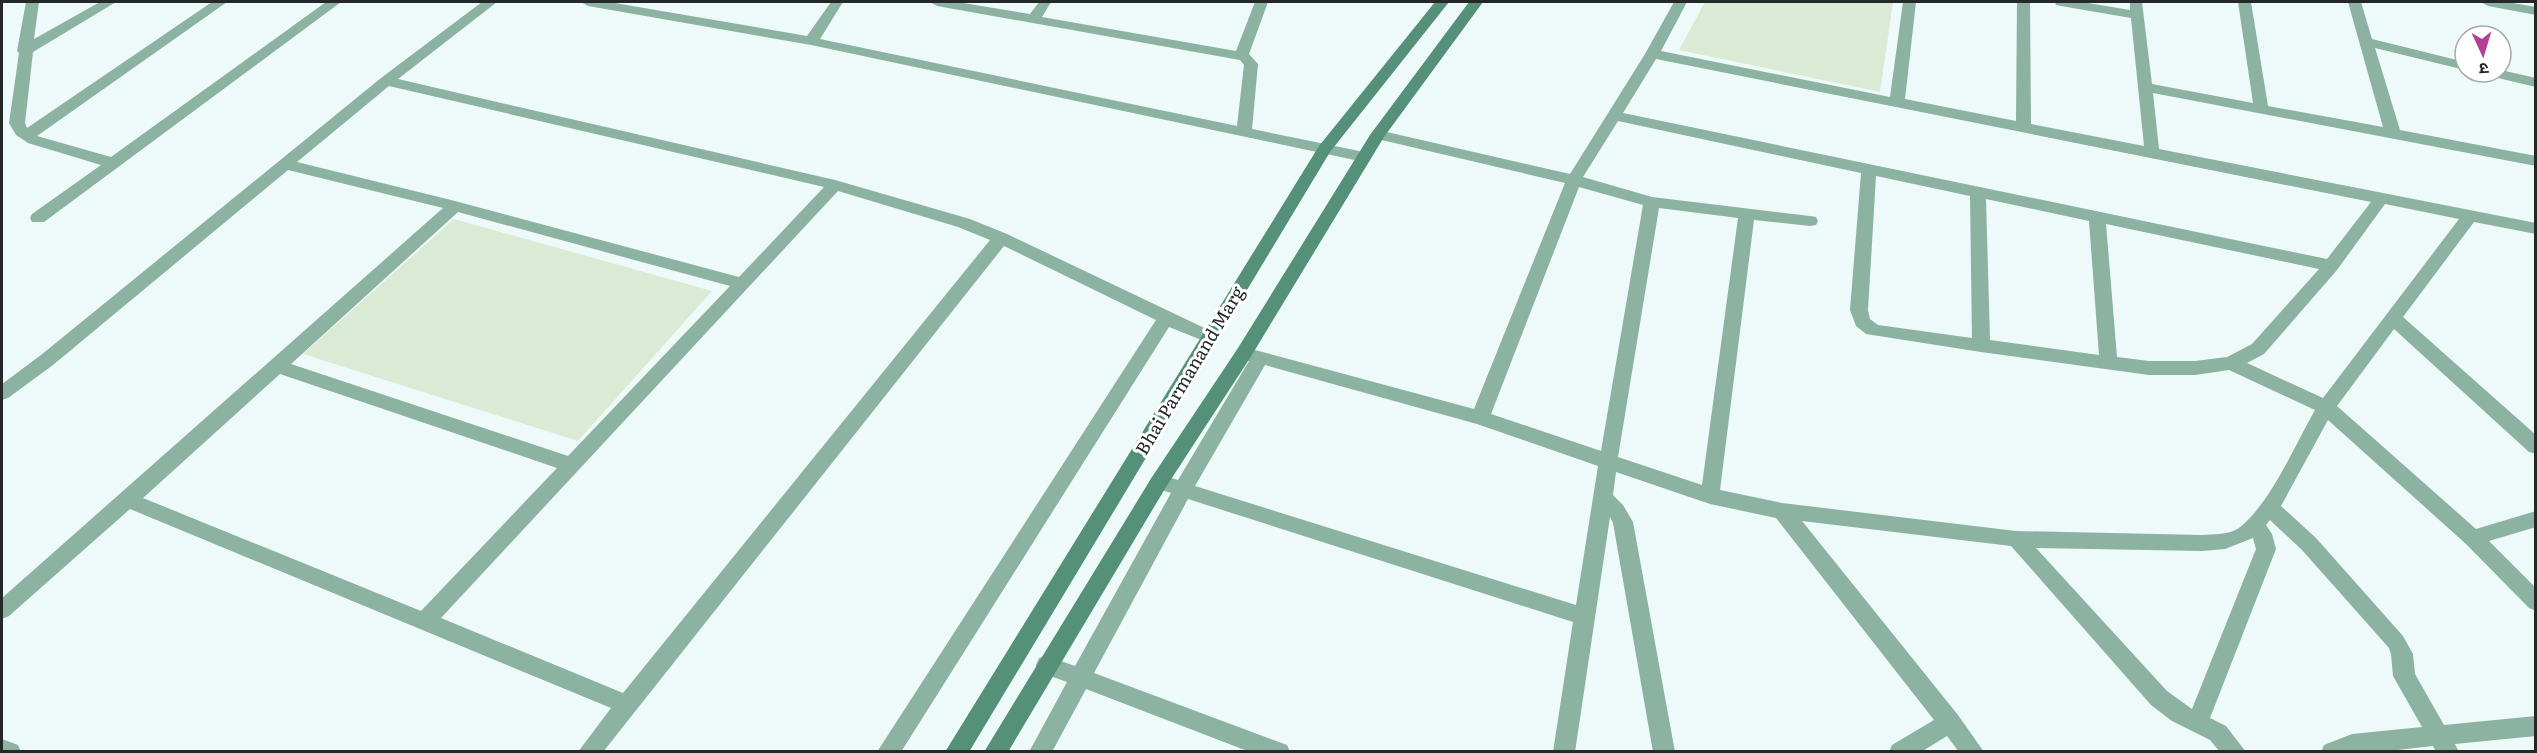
<svg xmlns="http://www.w3.org/2000/svg" width="2537" height="753" font-family="Literata,'Noto Sans Devanagari',serif">
<rect width="100%" height="100%" fill="#eef9f9"/>
<g fill="#daead5">
<polygon points="1705,2 1893,2 1880,92 1679,50"/>
<polygon points="454,219 712,291 578,441 303,354"/>
</g>
<g fill="none" stroke-linecap="round" stroke-linejoin="round">
<g fill="#8cb2a1" fill-rule="evenodd">
<polygon points="26,2 39,2 34,39 100,2 116,2 33,52 25,123 27,128 212,2 227,2 37,136 111,157 326,2 341,2 44,222 32,222 30,218 32,214 101,165 28,143 16,135 9,123 19,53 17,51"/>
<path d="M482,2h15l-99,77 437,101 135,39 37,15 208,99 3,4 -3,4 -6,2 -40,-16 -268,425h-24l279,-432 -152,-74 -401,506h-25l33,-44 -481,-199 -121,107 -7,3v-21l441,-390 -155,-38 -235,195 -45,33 -6,2v-16l39,-29 340,-277zM389,86l435,101 -85,90 -284,-76 -158,-39zM838,191l120,36 32,13 -367,453 -182,-75zM458,212l272,74 -162,170 -277,-92zM280,374l277,94 -136,143 -278,-113z"/>
<polygon points="581,2 609,2 807,36 831,2 843,2 820,39 1237,126 1244,65 1240,60 937,6 930,2 957,2 1030,14 1039,2 1051,2 1042,17 1236,51 1255,2 1268,2 1249,54 1258,64 1252,129 1364,152 1372,157 1364,162 811,45 588,6"/>
<path d="M1674,2h13l-26,49 229,46 13,-95h13l-11,97 111,22 1,-119h13l1,122 113,22 -13,-128 -70,-12 -5,-1 -1,-3h27l48,8v-8h12l10,82 101,19 -15,-101h13l17,104 115,21 -35,-125h13l11,37 93,23v8l-90,-22 25,82 136,26v10l-383,-73 6,56 377,74v11l-62,-12 -71,95 133,118v19l-7,-2 -135,-123 -57,77 139,123 60,-18v16l-47,14 47,47v23l-7,-3 -63,-64 -138,-124 -47,86 35,32 87,98 10,18 2,20 29,51 92,-9v20l-81,8 4,8h-23l-3,-6 -53,6h-59l3,-7 28,-11 70,-7 -29,-51 -2,-22 -2,-6 -87,-98 -32,-30 -4,5 6,9 4,15 -66,169 16,8 20,26h-26l-10,-12 -38,-19 -21,-16 -140,-159 -209,-25 156,194 26,37h-25l-12,-16 -26,16h-32l3,-7 42,-25 -158,-202 -66,-14 -94,-32 -3,23 10,10 10,17 42,230h-22l-40,-229 -3,-6 -35,235h-22l20,-130 -385,-123 -94,174 193,72 3,7h-40l-164,-63 -34,63h-23l38,-70 -28,-10 -3,-7 3,-7 8,-2 28,10 96,-173 -19,-6 -3,-5 3,-5 7,-3 19,6 71,-119 -11,-3 -3,-5 3,-5 6,-1 230,62 91,-226 -192,-45 -3,-3 3,-3 5,-2 192,44 75,-120zM1656,59l715,143 -44,57 -704,-146zM1618,121l243,52 -11,137 6,16 10,8 115,18 168,23h46l34,-5 86,40c-20,35 -45,94 -76,118 -10,7 -26,6 -37,7l-186,-4 -234,-28 -62,-13 34,-270 56,6 6,-1 2,-4 -2,-4 -6,-1 -158,-19 -69,-20zM1876,176l94,20 2,142 -94,-13 -8,-6 -2,-9zM1579,187l64,18 -42,246 -110,-37zM1986,199l103,22 10,134 -109,-15zM2385,204l74,15 -136,179 -76,-35 17,-9 73,-84zM1659,208l79,10 -36,267 -84,-28zM2106,224l213,45 -67,75 -25,13 -32,4h-46l-32,-4zM1265,365l212,59 121,42 -22,139 -381,-119zM2253,538l3,11 -64,160 -25,-18 -131,-143 166,3 23,-2z"/>
<polygon points="2481,2 2507,2 2536,7 2536,15 2488,6"/>
<polygon points="2501,70 2536,78 2536,87 2485,75 2483,72"/>
<polygon points="2,739 18,745 21,752 2,752"/>
</g>
<g fill="#559079" fill-rule="evenodd">
<polygon points="1435,2 1449,2 1330,152 969,752 945,752 1319,146"/>
<polygon points="1469,2 1483,2 1384,137 1250,358 1166,487 1008,752 984,752 1152,477 1238,348 1370,135"/>
</g>
</g>
<g text-anchor="middle" dominant-baseline="central" stroke-width="6" stroke-linejoin="round" paint-order="stroke">
<g font-size="18" fill="#242828" stroke="#fff">
<text transform="translate(1189 370) rotate(-59)">Bhai Parmanand Marg</text>
</g>
</g>
<rect width="2537" height="753" fill="none" stroke="#242828" stroke-width="6"/>
<g transform="translate(2483 54) rotate(176)"><circle r="28" fill="#ffffff" stroke="#a7a9a9" stroke-width="1.5"/>
<path d="M0-4.5L10 22L0 15L-10 22Z" fill="#b43f96"/>
<text y="-9" font-size="16" font-weight="bold" text-anchor="middle" fill="#242828">उ</text>
</g>
</svg>
